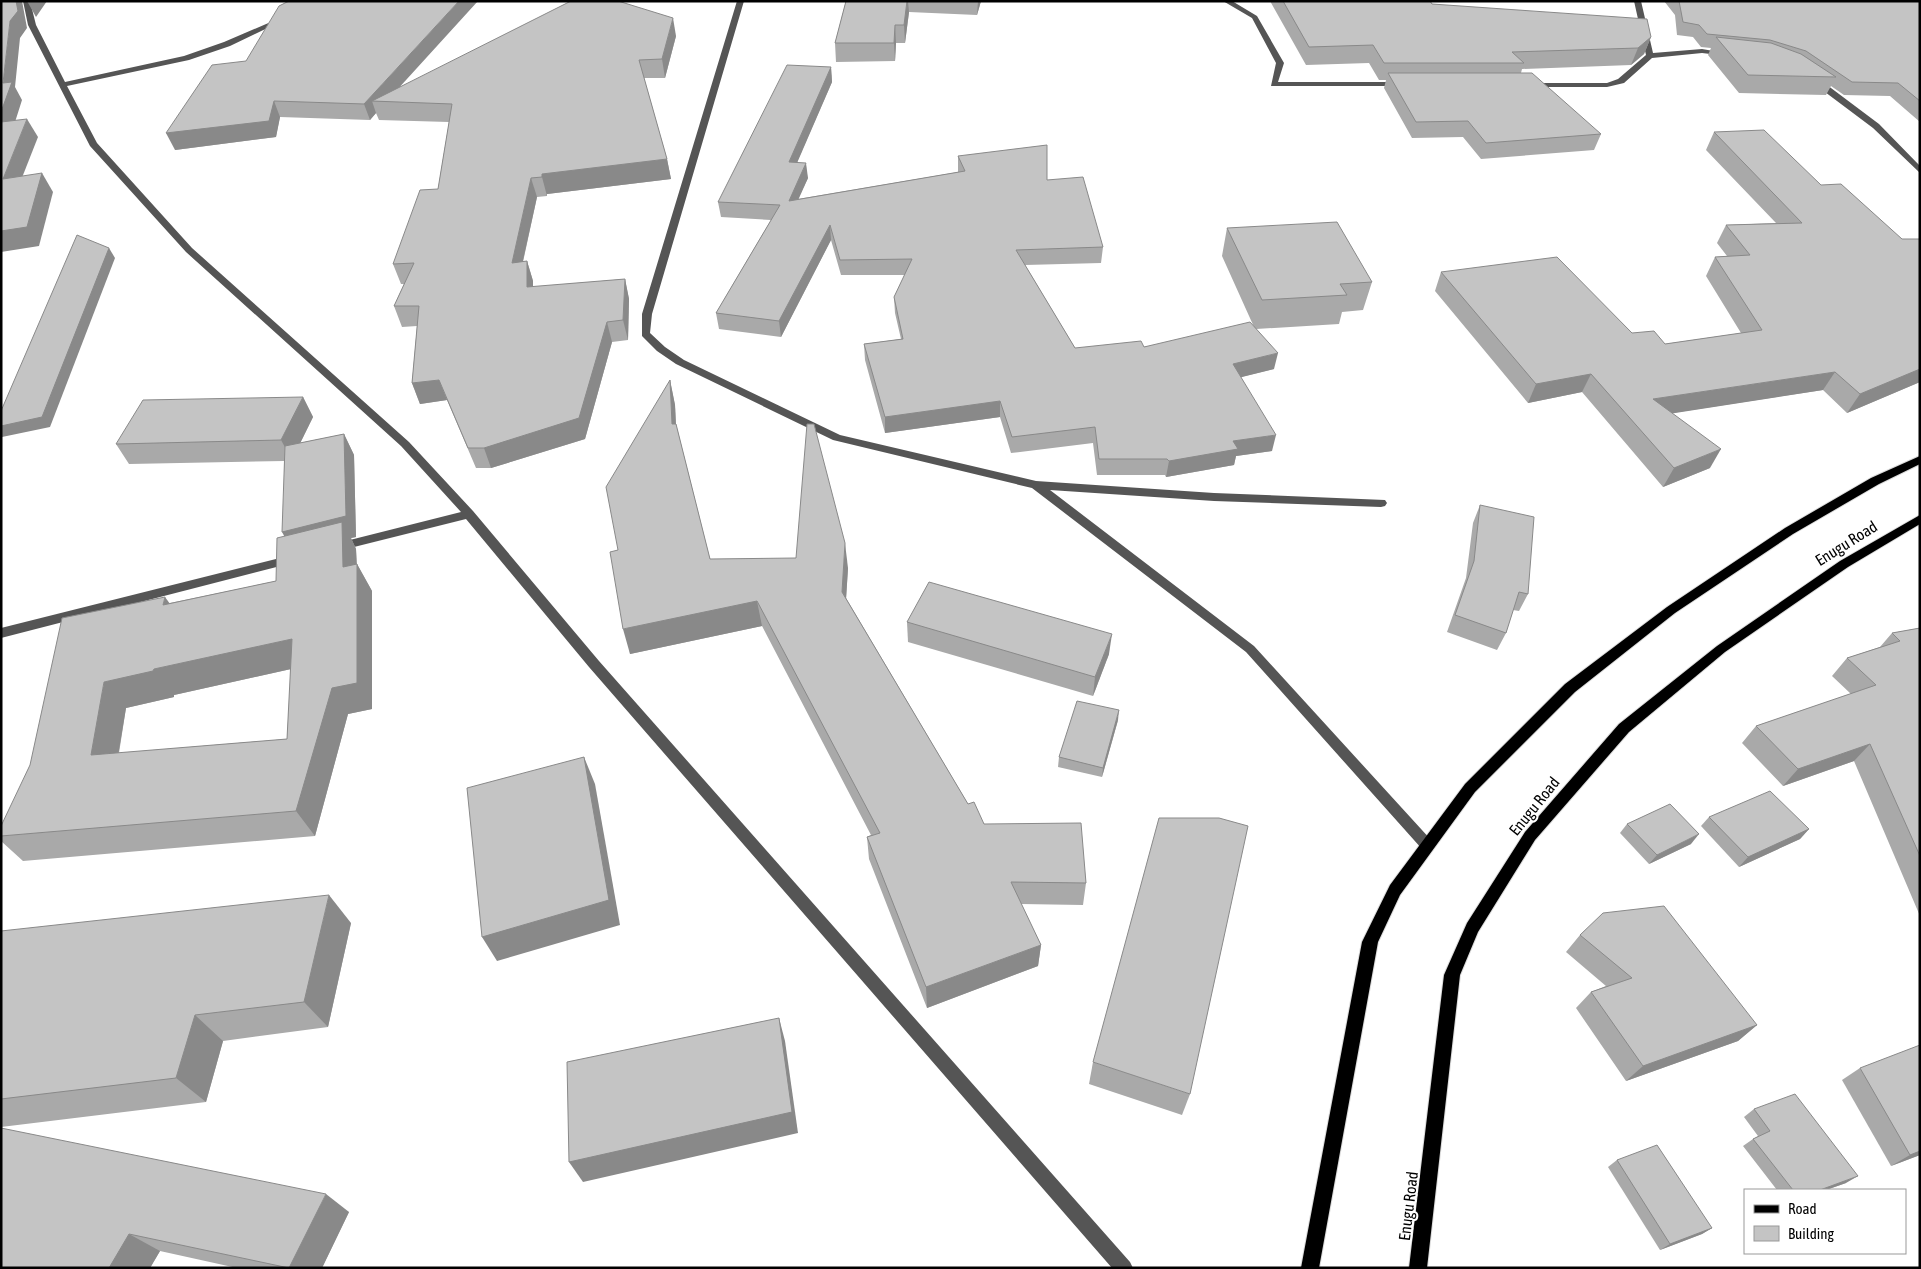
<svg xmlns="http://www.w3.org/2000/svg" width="1921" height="1269" font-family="'Asap Condensed',sans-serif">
<rect width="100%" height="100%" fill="#fff"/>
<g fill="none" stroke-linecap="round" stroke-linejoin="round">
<g stroke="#dbdbdb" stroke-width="2">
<g id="major">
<polygon points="1920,456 1920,464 1879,484 1793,534 1675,613 1575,692 1475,792 1400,895 1378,942 1319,1268 1301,1268 1362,942 1390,885 1465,784 1565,684 1667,607 1785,528 1871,478"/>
<polygon points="1920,515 1920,524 1848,567 1725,652 1629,732 1535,840 1478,932 1460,975 1427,1268 1409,1268 1444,975 1467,923 1525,832 1619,724 1717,646 1840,561"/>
</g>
</g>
<g fill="#555" fill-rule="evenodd">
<polygon points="23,1 30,1 36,25 65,82 184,56 224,42 280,18 284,18 284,20 230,46 189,60 67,86 97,143 192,248 409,442 473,511 599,661 1130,1262 1133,1268 1112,1268 589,667 466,519 338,551 334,550 332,547 334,544 461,512 401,446 186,252 90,146 28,25"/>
<polygon points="737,1 744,1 652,314 650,333 665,347 684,360 840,435 1036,481 1214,493 1385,500 1387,503 1385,506 1381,507 1214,501 1050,490 1254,646 1432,841 1434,845 1432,849 1427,851 1422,849 1246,652 1032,488 833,440 676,364 657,351 642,336 642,314"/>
<polygon points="1223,1 1232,1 1257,16 1284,63 1278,82 1402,82 1406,84 1402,86 1271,86 1276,63 1252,18"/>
<polygon points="1634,1 1641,1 1653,53 1702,49 1731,54 1727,56 1702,53 1652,58 1624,83 1607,87 1526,87 1525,85 1529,83 1607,83 1618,79 1646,55"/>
<polygon points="1813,79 1819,79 1879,124 1920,166 1920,173 1873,128 1813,83"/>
<polygon points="292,555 296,556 298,559 296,562 1,638 1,628"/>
</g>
<use href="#major" fill="#000" fill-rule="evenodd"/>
</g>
<g fill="#a9a9a9" fill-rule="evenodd">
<polygon points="846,1 981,1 977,15 909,12 905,43 896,43 895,61 836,62 835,43"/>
<polygon points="1270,1 1430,1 1432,4 1651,37 1644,54 1631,65 1522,69 1521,73 1601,134 1594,150 1481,159 1463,137 1412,138 1384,88 1386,80 1379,80 1369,63 1306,65"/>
<polygon points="1664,1 1920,1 1920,122 1890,96 1844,95 1831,86 1826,95 1739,93 1708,55 1711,48 1701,47 1693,37 1677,35 1675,15"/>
<polygon points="676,36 665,78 644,78 667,159 671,179 547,194 547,196 537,197 523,262 527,261 533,281 533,287 625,279 629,299 628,340 612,342 585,439 491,468 476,468 447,400 420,404 412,383 417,326 402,327 394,306 404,284 401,284 393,264 438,189 449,122 379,120 376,113 370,120 280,117 276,137 175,150 212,65 399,87"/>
<polygon points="831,67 832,82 797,162 808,178 798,199 958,172 958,156 1047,180 1103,247 1101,263 1025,265 1075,348 1144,347 1254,327 1222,256 1227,228 1372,282 1363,310 1342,312 1339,324 1256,329 1274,369 1241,377 1272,451 1236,456 1234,465 1166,477 1165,475 1097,475 1093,443 1011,453 1000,417 885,433 865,360 864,344 901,339 895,313 894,297 905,275 841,275 831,240 781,337 719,329 716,313 771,220 721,217 718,202"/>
<polygon points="1714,132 1821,185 1902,239 1920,239 1920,382 1847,413 1823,390 1672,413 1710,468 1663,487 1582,392 1528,403 1435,291 1441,272 1665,344 1741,333 1706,276 1715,257 1727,256 1717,243 1726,225 1776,223 1706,150"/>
<polygon points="670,380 675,405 676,424 710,559 848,568 846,598 968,804 984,824 1086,883 1083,905 1021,904 1041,945 1038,966 927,1008 869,859 867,837 871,835 762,626 630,654 618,550"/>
<path d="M303,397l10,20 -13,26 44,-9 10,21 2,82 -5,1 5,11 1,15 15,27v118l-24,5 -33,122 -292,25 -22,-20v-15l169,-223 106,-22 8,-44v-76l-155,3 -13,-20zM291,669l-4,70 -168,14 7,-45 48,-11v-2z"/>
<polygon points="1480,505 1528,594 1519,611 1513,610 1506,633 1497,650 1447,632 1466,578 1473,523"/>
<polygon points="907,622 1109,654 1093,696 908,642"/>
<polygon points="1920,628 1920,916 1854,761 1783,786 1742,743 1756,726 1851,694 1832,676 1847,658 1880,647 1892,633"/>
<polygon points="1118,720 1102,777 1058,767 1059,757"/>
<polygon points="1709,817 1809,829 1800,839 1739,867 1701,826"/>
<polygon points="1627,824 1691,844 1649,864 1620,833"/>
<polygon points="351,923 328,1027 223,1041 206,1102 1,1127 1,931"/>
<polygon points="1580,935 1757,1025 1738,1041 1626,1081 1576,1008 1591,992 1606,986 1566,952"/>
<polygon points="1093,1062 1190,1094 1182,1115 1089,1084"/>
<polygon points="1860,1068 1920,1155 1891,1166 1842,1080"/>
<polygon points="1754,1109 1846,1183 1826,1190 1777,1190 1743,1146 1753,1139 1758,1136 1744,1117"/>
<polygon points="1,1128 349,1212 322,1268 237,1268 160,1251 150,1268 1,1268"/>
<polygon points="1617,1160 1712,1228 1702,1234 1660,1250 1608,1167"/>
</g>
<g fill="#898989">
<polygon points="16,1 22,1 27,28 20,38 15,87 22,100 9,141 1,128 1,112 3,83 10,21"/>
<polygon points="27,1 47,1 36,17"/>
<polygon points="459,1 478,1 386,102 372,101 376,113 370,120 364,104"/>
<polygon points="907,1 908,1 909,12 905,43 904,25"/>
<polygon points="978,1 981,1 977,15"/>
<polygon points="673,18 676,36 665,78 662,59"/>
<polygon points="895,25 896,43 895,61 894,43"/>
<polygon points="1651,37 1644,54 1631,65 1638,48"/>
<polygon points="831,67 832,82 791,177 789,162"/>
<polygon points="274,101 280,117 276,137 175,150 166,133"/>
<polygon points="27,119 38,137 14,198 3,179"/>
<polygon points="667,159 671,179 547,194 547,196 542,177 542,174"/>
<polygon points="806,163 808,178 791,216 789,201"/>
<polygon points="42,173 53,192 39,246 1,252 1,231"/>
<polygon points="531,178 537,197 518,283 512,263"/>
<polygon points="830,225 831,240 781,337 779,321"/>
<polygon points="109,248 115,258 50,427 2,437 1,436 1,426"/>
<polygon points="527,261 533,281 533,307 527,287"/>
<polygon points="625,279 629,299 628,340 623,320"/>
<polygon points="607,322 612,342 585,439 491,468 484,448"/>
<polygon points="1278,353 1274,369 1230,380 1233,364"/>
<polygon points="1920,369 1920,382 1847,413 1860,394"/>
<polygon points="1835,372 1823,390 1643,418 1653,399"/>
<polygon points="1591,374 1582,392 1528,403 1536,384"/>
<polygon points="439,380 447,400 420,404 412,383"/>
<polygon points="670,380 675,405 677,449 672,424"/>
<polygon points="303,397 313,417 292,460 281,440"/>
<polygon points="1000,401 1000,417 885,433 885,417"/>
<polygon points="344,434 354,455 356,537 351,538 356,549 357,579 357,564 372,591 372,709 348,714 315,836 296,811 293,552 282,532"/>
<polygon points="1276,435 1272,451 1236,456 1234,465 1166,477 1169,461 1233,441"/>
<polygon points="1721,449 1710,468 1663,487 1674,468"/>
<polygon points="845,543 848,568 845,616 842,592"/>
<polygon points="165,597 184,623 163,605"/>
<polygon points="757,601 762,626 630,654 623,629"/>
<polygon points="1112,634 1109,654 1093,696 1095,677"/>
<polygon points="292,639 309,665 174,695 174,697 126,708 114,780 91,755 104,682 154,669"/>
<polygon points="1119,710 1118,720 1102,777 1103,768"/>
<polygon points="1870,744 1854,761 1783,786 1798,769"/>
<polygon points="584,757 595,784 620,925 497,961 482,937"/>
<polygon points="1809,829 1800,839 1739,867 1748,857"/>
<polygon points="1699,834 1691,844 1649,864 1657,855"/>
<polygon points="329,895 351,923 328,1027 304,1002"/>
<polygon points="1041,945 1038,966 927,1008 926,987"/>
<polygon points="195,1015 223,1041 206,1102 176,1078"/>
<polygon points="779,1018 785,1041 798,1133 583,1182 569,1162"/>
<polygon points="1757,1025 1738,1041 1626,1081 1643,1066"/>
<polygon points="1920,1151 1920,1155 1891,1166 1910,1155"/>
<polygon points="1858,1176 1846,1183 1826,1190 1820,1190"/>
<polygon points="326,1194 349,1212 322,1268 289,1268"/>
<polygon points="1712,1228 1702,1234 1660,1250 1670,1244"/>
<polygon points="129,1234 160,1251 150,1268 109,1268"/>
</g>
<g fill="#c4c4c4" stroke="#898989" fill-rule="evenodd">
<polygon points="1,1 16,1 18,11 10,21 3,83 12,82 1,112"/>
<polygon points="289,1 459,1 364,104 274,101 269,121 166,133 212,65 246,61 279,6"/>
<polygon points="571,1 618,1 673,18 662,59 639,60 667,159 542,174 542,177 531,178 512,263 527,261 527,287 625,279 623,320 607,322 579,418 484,448 468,448 439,380 412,383 419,306 394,306 414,263 393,264 420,190 438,189 452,104 372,101"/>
<polygon points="846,1 907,1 904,25 895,25 894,43 835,43"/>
<polygon points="1283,1 1430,1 1432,4 1647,19 1651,37 1638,48 1512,52 1524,63 1384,63 1373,45 1309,47"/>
<polygon points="1679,1 1920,1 1920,101 1898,83 1852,82 1806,51 1770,40 1707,34 1699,25 1683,22"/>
<polygon points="1716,37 1771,43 1801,54 1836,77 1748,75"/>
<polygon points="787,65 831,67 789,162 806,163 789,201 965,171 958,156 1047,145 1047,180 1083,177 1103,247 1016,250 1075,348 1141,341 1144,347 1250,322 1278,353 1233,364 1276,435 1233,441 1238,449 1169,461 1167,459 1099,459 1095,427 1012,437 1000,401 885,417 864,344 903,339 894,297 912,259 840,260 830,225 779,321 716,313 780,205 718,202"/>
<polygon points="1388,73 1532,73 1601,134 1486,143 1468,121 1416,122"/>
<polygon points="27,119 3,179 42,173 27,227 1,231 1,122"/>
<polygon points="1764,130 1821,185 1841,184 1902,239 1920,239 1920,369 1860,394 1835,372 1653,399 1721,449 1674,468 1591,374 1536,384 1441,272 1557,257 1632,333 1654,331 1665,344 1762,330 1715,257 1750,255 1726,225 1802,223 1714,132"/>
<polygon points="1337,222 1372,282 1340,284 1347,295 1262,300 1227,228"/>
<polygon points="77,235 109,248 42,417 1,426 1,411"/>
<polygon points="670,380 672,424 676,424 710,559 796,558 807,424 814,424 845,543 842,592 968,804 974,802 984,824 1081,823 1086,883 1011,882 1041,945 926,987 867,837 880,833 757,601 623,629 610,552 618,550 606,487"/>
<polygon points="303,397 281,440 116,444 143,400"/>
<polygon points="344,434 346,516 282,532 285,446"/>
<polygon points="1480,505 1534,517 1528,594 1519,592 1506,633 1455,615 1474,561"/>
<path d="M342,522l1,45 14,-3v119l-25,5 -36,123 -295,25v-10l29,-61 32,-147 103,-21 -2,8 113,-24 1,-43zM292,639l-5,100 -196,16 13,-73 49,-11 1,-2z"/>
<polygon points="929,582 1112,634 1095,677 907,622"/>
<polygon points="1920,628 1920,856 1870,744 1798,769 1756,726 1876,685 1847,658 1900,641 1892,633"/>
<polygon points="1077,701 1119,710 1103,768 1059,757"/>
<polygon points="584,757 609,900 482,937 467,788"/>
<polygon points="1770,791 1809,829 1748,857 1709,817"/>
<polygon points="1670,804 1699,834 1657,855 1627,824"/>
<polygon points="1159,818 1219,818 1248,826 1190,1094 1093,1062"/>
<polygon points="329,895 304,1002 195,1015 176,1078 1,1099 1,931"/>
<polygon points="1664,906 1757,1025 1643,1066 1591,992 1632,978 1580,935 1603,913"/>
<polygon points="779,1018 792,1112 569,1162 567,1062"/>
<polygon points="1920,1045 1920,1151 1910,1155 1860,1068"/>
<polygon points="1795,1094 1858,1176 1820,1190 1793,1190 1753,1139 1770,1131 1754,1109"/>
<polygon points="1,1128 326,1194 289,1268 129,1234 109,1268 1,1268"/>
<polygon points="1657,1145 1712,1228 1670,1244 1617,1160"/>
</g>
<g text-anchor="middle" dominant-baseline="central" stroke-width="4" stroke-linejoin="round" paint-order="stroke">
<g font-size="16" fill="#000" stroke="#fff">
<text transform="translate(1846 543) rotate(-32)">Enugu Road</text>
<text transform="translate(1534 806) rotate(-51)">Enugu Road</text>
<text transform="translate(1408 1206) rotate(-83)">Enugu Road</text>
</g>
</g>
<rect width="1921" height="1269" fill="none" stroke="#000000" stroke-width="5"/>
<rect x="1744" y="1189" width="162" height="65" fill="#ffffff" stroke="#999999"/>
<rect x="1754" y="1205" width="25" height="8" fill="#000000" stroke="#999999"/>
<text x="1788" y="1214" font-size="15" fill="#000000">Road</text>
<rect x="1754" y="1226" width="25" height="15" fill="#c4c4c4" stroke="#999999"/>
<text x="1788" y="1239" font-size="15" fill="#000000">Building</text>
</svg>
